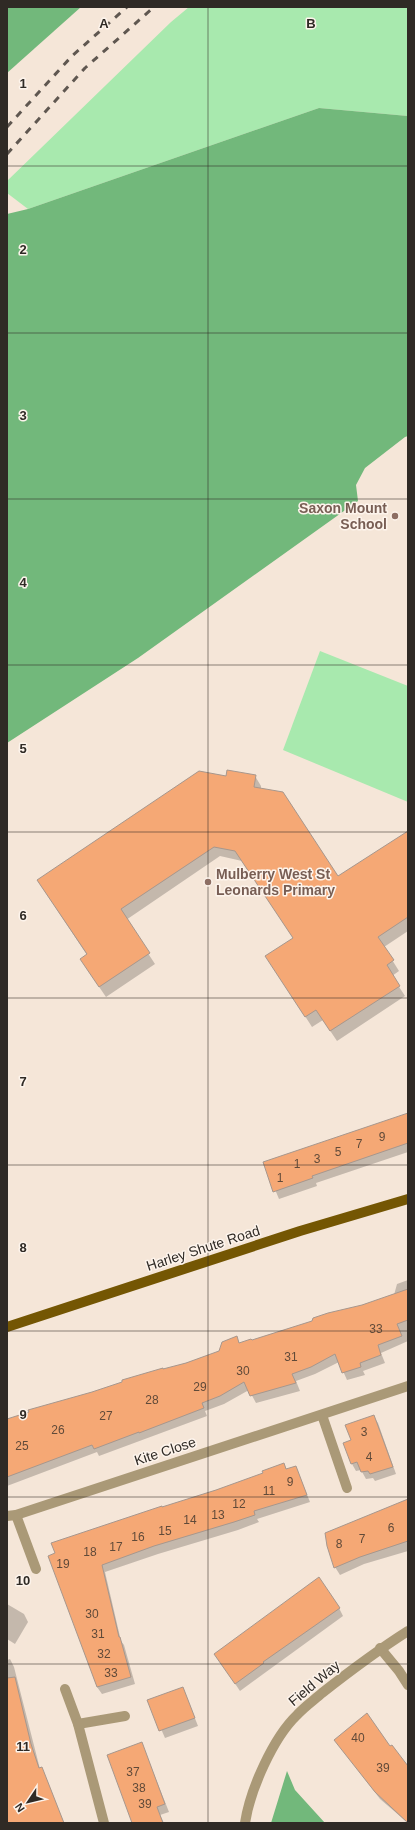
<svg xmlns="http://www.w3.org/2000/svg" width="415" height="1830" font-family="Helvetica,sans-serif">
<rect width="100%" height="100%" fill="#f5e6d8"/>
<g fill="#a8e9ae">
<polygon points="189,7 408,7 408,116 319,108 28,209 7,193 7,181 171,22"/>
<polygon points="320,651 408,686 408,802 283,750"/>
</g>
<g fill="#72b87b">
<polygon points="7,7 81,7 7,73"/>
<polygon points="319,108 408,116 408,436 405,437 365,468 356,485 358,501 138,658 7,743 7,214 28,209"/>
<polygon points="287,1771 295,1790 325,1823 271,1823"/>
</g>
<g fill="#0003">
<polygon points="255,776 261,786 261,789 337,878 408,832 408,931 384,947 399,971 392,976 405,996 337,1041 323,1020 312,1027 273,966 294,939 242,861 220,856 126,920 155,964 106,997 87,969 87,955 38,881 227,777"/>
<polygon points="408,1114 408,1152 316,1183 317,1186 279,1199 264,1163"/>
<polygon points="408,1280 408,1341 381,1353 385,1363 363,1371 365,1375 347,1380 339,1362 315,1374 296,1381 300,1391 256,1403 249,1390 224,1404 205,1411 207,1416 99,1456 97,1452 7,1486 7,1421 220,1352 236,1338 240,1344 252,1342 394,1295 397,1284"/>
<polygon points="373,1416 378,1423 396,1474 375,1481 373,1478 366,1479 361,1470 356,1471 352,1464 353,1441"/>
<polygon points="284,1464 287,1470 296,1467 310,1502 257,1519 259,1522 238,1530 158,1554 105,1572 121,1641 124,1645 135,1684 102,1694 97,1687 50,1557 162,1508 265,1474"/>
<polygon points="408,1503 408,1551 364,1564 340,1575 335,1567"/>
<polygon points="7,1604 24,1614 28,1622 15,1644 7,1639"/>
<polygon points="339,1608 343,1616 240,1691 215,1654"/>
<polygon points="10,1659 14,1667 40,1769 45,1776 64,1823 12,1823 7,1808 7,1660"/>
<polygon points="183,1688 198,1726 165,1738 149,1701"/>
<polygon points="335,1740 390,1748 408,1768 408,1823 380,1799"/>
<polygon points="142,1744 169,1812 160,1815 164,1823 133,1823"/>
</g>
<g fill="#f5a875" stroke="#a7978d">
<polygon points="227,770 256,775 254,787 283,792 338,876 408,831 408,917 378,937 394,960 387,965 400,986 330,1031 316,1010 305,1017 265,956 293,938 235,851 214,847 121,909 150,953 99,987 80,959 87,954 37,880 199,771 226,776"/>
<polygon points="408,1113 408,1143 312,1176 313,1178 273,1192 263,1162"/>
<polygon points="408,1289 408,1320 397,1324 402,1336 378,1345 381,1355 360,1363 361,1367 342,1373 335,1354 311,1367 292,1374 296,1383 250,1396 244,1382 220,1396 202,1403 204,1408 139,1433 139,1432 94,1449 92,1445 7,1477 7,1419 29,1412 28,1410 92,1392 122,1382 122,1380 163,1368 163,1369 186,1363 219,1351 222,1342 237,1336 239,1343 251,1339 252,1340 312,1321 313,1318 328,1313 362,1305"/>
<polygon points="374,1415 393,1467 370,1474 368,1471 361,1472 357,1462 351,1464 343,1443 351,1440 345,1425"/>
<polygon points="284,1463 286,1469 296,1466 307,1495 254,1511 255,1515 234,1522 154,1546 102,1565 119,1637 120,1637 131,1677 97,1687 48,1556 55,1553 51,1543 162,1506 162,1507 216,1490 263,1473 262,1471"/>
<polygon points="408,1499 408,1541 360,1557 334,1568 327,1546 325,1533"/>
<polygon points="319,1577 340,1608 263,1662 264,1663 235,1684 214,1654"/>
<polygon points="15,1677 31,1744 39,1768 42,1767 64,1823 7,1823 7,1678"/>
<polygon points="183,1687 195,1718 159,1731 147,1700"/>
<polygon points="367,1713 390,1746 392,1745 408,1766 408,1823 375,1792 334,1740"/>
<polygon points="142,1742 165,1804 157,1807 163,1823 132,1823 107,1755"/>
</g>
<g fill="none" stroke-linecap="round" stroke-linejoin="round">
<g stroke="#a97" stroke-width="10">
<polyline points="322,1415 347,1488"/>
<polyline points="16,1515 36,1569"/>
<polyline points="7,1516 16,1515 408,1386"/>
<polyline points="380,1648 399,1671 408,1685"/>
<polyline points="65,1689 78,1724 104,1823"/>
<polyline points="78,1724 125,1716"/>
<path d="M245,1823c5,-33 28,-85 52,-108 7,-8 17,-15 25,-22 28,-22 56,-43 86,-62"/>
</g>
<polyline stroke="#745603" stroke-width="10" points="7,1327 300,1231 408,1199"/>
<g stroke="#5f5750" stroke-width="3" stroke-dasharray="7 7" stroke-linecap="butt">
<polyline points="7,127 72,56 127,7"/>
<polyline points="7,154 85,68 154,7"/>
</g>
</g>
<path fill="none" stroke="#2f2a25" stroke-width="1" stroke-opacity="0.55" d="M208,7v1816M7,166h401M7,333h401M7,499h401M7,665h401M7,832h401M7,998h401M7,1165h401M7,1331h401M7,1497h401M7,1664h401"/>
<g fill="#8d6e63" stroke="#fdf4ec" stroke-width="1.5">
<circle cx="395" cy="516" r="4"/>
<circle cx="208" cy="882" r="4"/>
</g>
<g text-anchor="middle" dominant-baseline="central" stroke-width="3" stroke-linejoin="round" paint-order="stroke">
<g font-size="12" fill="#604a39">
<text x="382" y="1137">9</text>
<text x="359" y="1144">7</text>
<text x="338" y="1152">5</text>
<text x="317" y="1159">3</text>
<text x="297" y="1164">1</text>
<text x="280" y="1178">1</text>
<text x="376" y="1329">33</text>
<text x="291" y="1357">31</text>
<text x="243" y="1371">30</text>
<text x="200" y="1387">29</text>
<text x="152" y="1400">28</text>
<text x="106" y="1416">27</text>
<text x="58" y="1430">26</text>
<text x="364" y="1432">3</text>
<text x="22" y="1446">25</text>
<text x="369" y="1457">4</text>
<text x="290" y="1482">9</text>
<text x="269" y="1491">11</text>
<text x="239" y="1504">12</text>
<text x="218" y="1515">13</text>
<text x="190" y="1520">14</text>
<text x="391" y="1528">6</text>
<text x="165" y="1531">15</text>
<text x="138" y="1537">16</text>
<text x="362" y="1539">7</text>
<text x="339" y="1544">8</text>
<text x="116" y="1547">17</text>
<text x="90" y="1552">18</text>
<text x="63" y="1564">19</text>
<text x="92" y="1614">30</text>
<text x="98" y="1634">31</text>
<text x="104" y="1654">32</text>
<text x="111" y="1673">33</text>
<text x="358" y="1738">40</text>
<text x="383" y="1768">39</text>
<text x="133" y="1772">37</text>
<text x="139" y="1788">38</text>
<text x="145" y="1804">39</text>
</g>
<g font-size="14" font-weight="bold" fill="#785e54" stroke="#fdf4ec" text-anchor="end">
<text x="387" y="508">Saxon Mount<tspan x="387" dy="16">School</tspan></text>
<text x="216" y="874" text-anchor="start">Mulberry West St<tspan x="216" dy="16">Leonards Primary</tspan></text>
</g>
<g font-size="14" fill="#2f2a25" stroke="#fdf4ec">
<text transform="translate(203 1248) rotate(-18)">Harley Shute Road</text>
<text transform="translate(165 1451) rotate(-18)">Kite Close</text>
<text transform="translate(314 1683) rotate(-40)">Field Way</text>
</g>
</g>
<g font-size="13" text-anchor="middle" font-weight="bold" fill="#2f2a25" stroke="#fdf4ec" stroke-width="3" stroke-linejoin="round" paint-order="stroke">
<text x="104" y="28">A</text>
<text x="311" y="28">B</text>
<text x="23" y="88">1</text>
<text x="23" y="254">2</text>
<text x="23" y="420">3</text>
<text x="23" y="587">4</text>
<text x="23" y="753">5</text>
<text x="23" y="920">6</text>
<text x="23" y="1086">7</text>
<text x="23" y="1252">8</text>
<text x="23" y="1419">9</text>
<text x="23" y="1585">10</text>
<text x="23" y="1751">11</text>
</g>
<rect width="415" height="1830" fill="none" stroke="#2f2a25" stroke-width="16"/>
<g transform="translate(28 1802) rotate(235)" stroke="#fdf4ec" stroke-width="3" paint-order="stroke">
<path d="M0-3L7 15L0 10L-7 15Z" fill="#2f2a25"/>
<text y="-6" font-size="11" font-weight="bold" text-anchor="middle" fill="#2f2a25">N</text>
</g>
</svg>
